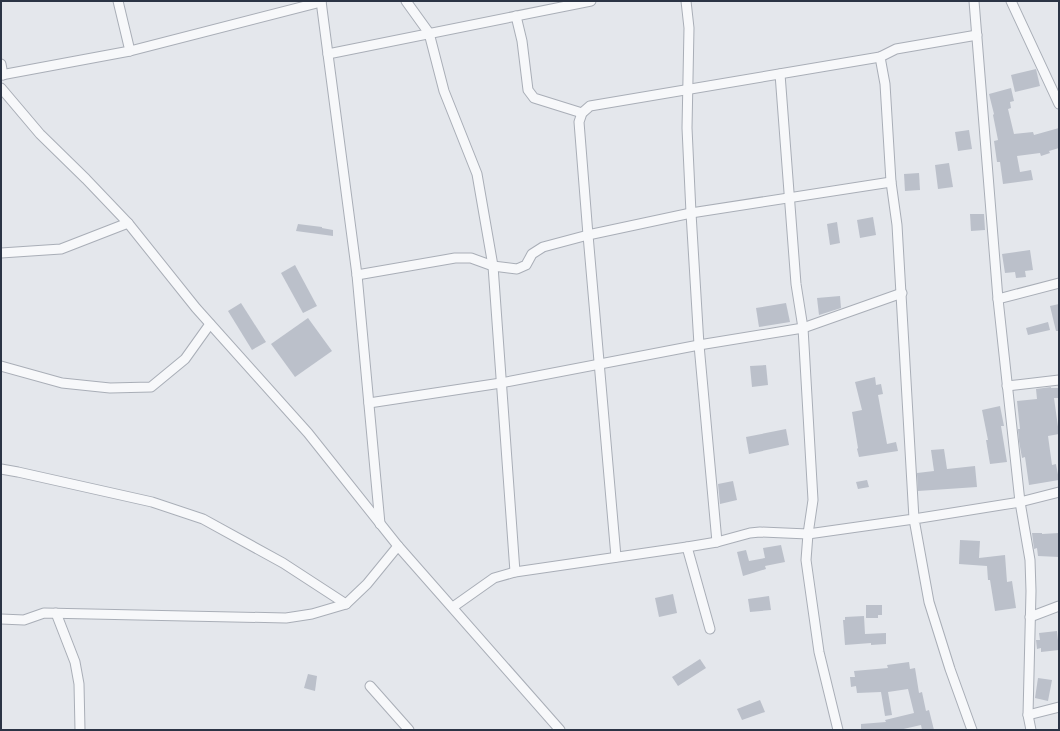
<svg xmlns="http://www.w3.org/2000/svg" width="1060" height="731" font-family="'Varela Round',sans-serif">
<rect width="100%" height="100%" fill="#e4e7ec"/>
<g fill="#bbc0ca">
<polygon points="1036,69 1040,86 1015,92 1011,75"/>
<polygon points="1011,88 1014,101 1010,102 1011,108 1008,109 1014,134 1033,132 1034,135 1059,128 1059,148 1049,151 1050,153 1041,156 1040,153 1017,156 1020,172 1031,170 1033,180 1003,184 1000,162 997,162 994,141 998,140 993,115 994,114 989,94"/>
<polygon points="969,130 972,149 958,151 955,132"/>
<polygon points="949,163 953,187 938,189 935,165"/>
<polygon points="919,173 920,190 905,191 904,174"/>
<polygon points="970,214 984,214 985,230 971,231"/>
<polygon points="873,217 876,235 860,238 857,220"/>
<polygon points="837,222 840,243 830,245 827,224"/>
<polygon points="298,224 322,227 322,228 333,230 333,236 296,231"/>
<polygon points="1030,250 1033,270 1025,271 1026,277 1016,278 1015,272 1005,273 1002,254"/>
<polygon points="295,265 317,306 303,313 281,273"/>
<polygon points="840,296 841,308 819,315 817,298"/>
<polygon points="241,303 266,342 252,350 228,311"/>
<polygon points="786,303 790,322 759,327 756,308"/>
<polygon points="1059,304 1059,331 1056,331 1050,306"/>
<polygon points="308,318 332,351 295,377 271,344"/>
<polygon points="1048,322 1050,330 1028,335 1026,328"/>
<polygon points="766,365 768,385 752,387 750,366"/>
<polygon points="875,377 876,385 881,384 883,394 878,395 887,444 896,442 898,451 859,457 857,449 858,448 852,412 862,410 855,382"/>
<polygon points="1051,387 1051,388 1058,388 1058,398 1054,398 1059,434 1048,436 1052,465 1056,464 1059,480 1029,485 1025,457 1022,458 1019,441 1018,429 1020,429 1017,401 1037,399 1036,389"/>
<polygon points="1000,406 1004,426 1001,426 1007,462 990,464 986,440 988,440 982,410"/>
<polygon points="786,429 789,445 749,454 746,437"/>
<polygon points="944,449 947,469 975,466 977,487 918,491 917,473 934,471 931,450"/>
<polygon points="867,480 869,487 858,489 856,482"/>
<polygon points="733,481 737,500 720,504 718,484"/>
<polygon points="1032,533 1042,533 1042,534 1059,533 1059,557 1038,556 1037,548 1034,549"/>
<polygon points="960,540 980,541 979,558 1005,555 1007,582 1012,581 1016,608 995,611 990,580 988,580 987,566 959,564"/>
<polygon points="781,545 785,562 765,566 766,569 743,576 737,552 746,550 749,561 765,558 763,548"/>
<polygon points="673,594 677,613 659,617 655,598"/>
<polygon points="769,596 771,610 750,612 748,599"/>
<polygon points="866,605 882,605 882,615 878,615 878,618 866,618"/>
<polygon points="864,616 865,634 886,633 886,644 871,645 871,643 845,645 843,620 845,620 845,617"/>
<polygon points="1057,631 1059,650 1041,652 1041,648 1037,649 1036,640 1040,640 1039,633"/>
<polygon points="700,659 706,668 678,686 672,677"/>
<polygon points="909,662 910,669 915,668 919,693 922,692 926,711 929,710 934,730 922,730 921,725 899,730 861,730 861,724 886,722 885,720 914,713 908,689 888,692 892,715 885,716 881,692 857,693 856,686 851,687 850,677 855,677 854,671 888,668 887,665"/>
<polygon points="308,674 317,676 315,691 304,688"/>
<polygon points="1038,678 1052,680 1048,701 1035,698"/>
<polygon points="760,700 765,712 742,720 737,709"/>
</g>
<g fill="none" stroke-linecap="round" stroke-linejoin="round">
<g stroke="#a9aeb7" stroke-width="11">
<g id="street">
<polyline points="118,1 130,51"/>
<polyline points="321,1 357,275 380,524"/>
<polyline points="406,1 429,33 444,91 477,174 493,266 515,572"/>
<polyline points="686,1 689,28 687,128 691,213 699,345 717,542"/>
<polyline points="974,1 998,299 1020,502 1030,560 1031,591 1028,715 1031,730"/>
<polyline points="1011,1 1059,104"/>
<polyline points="516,16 522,41 528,90 534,98 582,113"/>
<polyline points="328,54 591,1"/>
<polyline points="1,64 3,75"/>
<polyline points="1,75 130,51 321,2"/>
<polyline points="1,88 40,134 86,179 128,223 196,308 308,433 398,546 560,730"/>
<polyline points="1,253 61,249 128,223"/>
<polyline points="357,275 455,258 471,258 493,266 517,269 526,265 532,254 543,247 588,235 691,213 891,182"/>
<polyline points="998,299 1059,283"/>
<polyline points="1,366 62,383 110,388 151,387 185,359 210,324"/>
<polyline points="1007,386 1059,380"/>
<polyline points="369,403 501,383 699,345 803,328 902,293"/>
<polyline points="1,469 18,472 152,502 203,519 283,563 346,604"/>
<polyline points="687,547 710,629"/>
<polyline points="616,557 588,235 579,122 582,113 590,106 880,57 896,49 977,35"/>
<polyline points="453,607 494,578 515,572 687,547 717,542 750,533 760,532 808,534 813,500 803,328 796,284 780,74"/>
<polyline points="56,613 75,662 79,684 80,730"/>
<polyline points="1030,617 1059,606"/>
<polyline points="1,619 24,620 44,613 286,618 312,614 346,604 367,584 398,546"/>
<polyline points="370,686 409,730"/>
<polyline points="1028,715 1059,707"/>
<polyline points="838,730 819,652 806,560 808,534 914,519 897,225 891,182 885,84 880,57"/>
<polyline points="972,730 950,669 929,602 914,519 1020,502 1059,492"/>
</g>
</g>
<use href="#street" stroke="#f7f8fa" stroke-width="9"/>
</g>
<rect width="1060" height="731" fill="none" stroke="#2b3445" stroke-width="4"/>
</svg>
